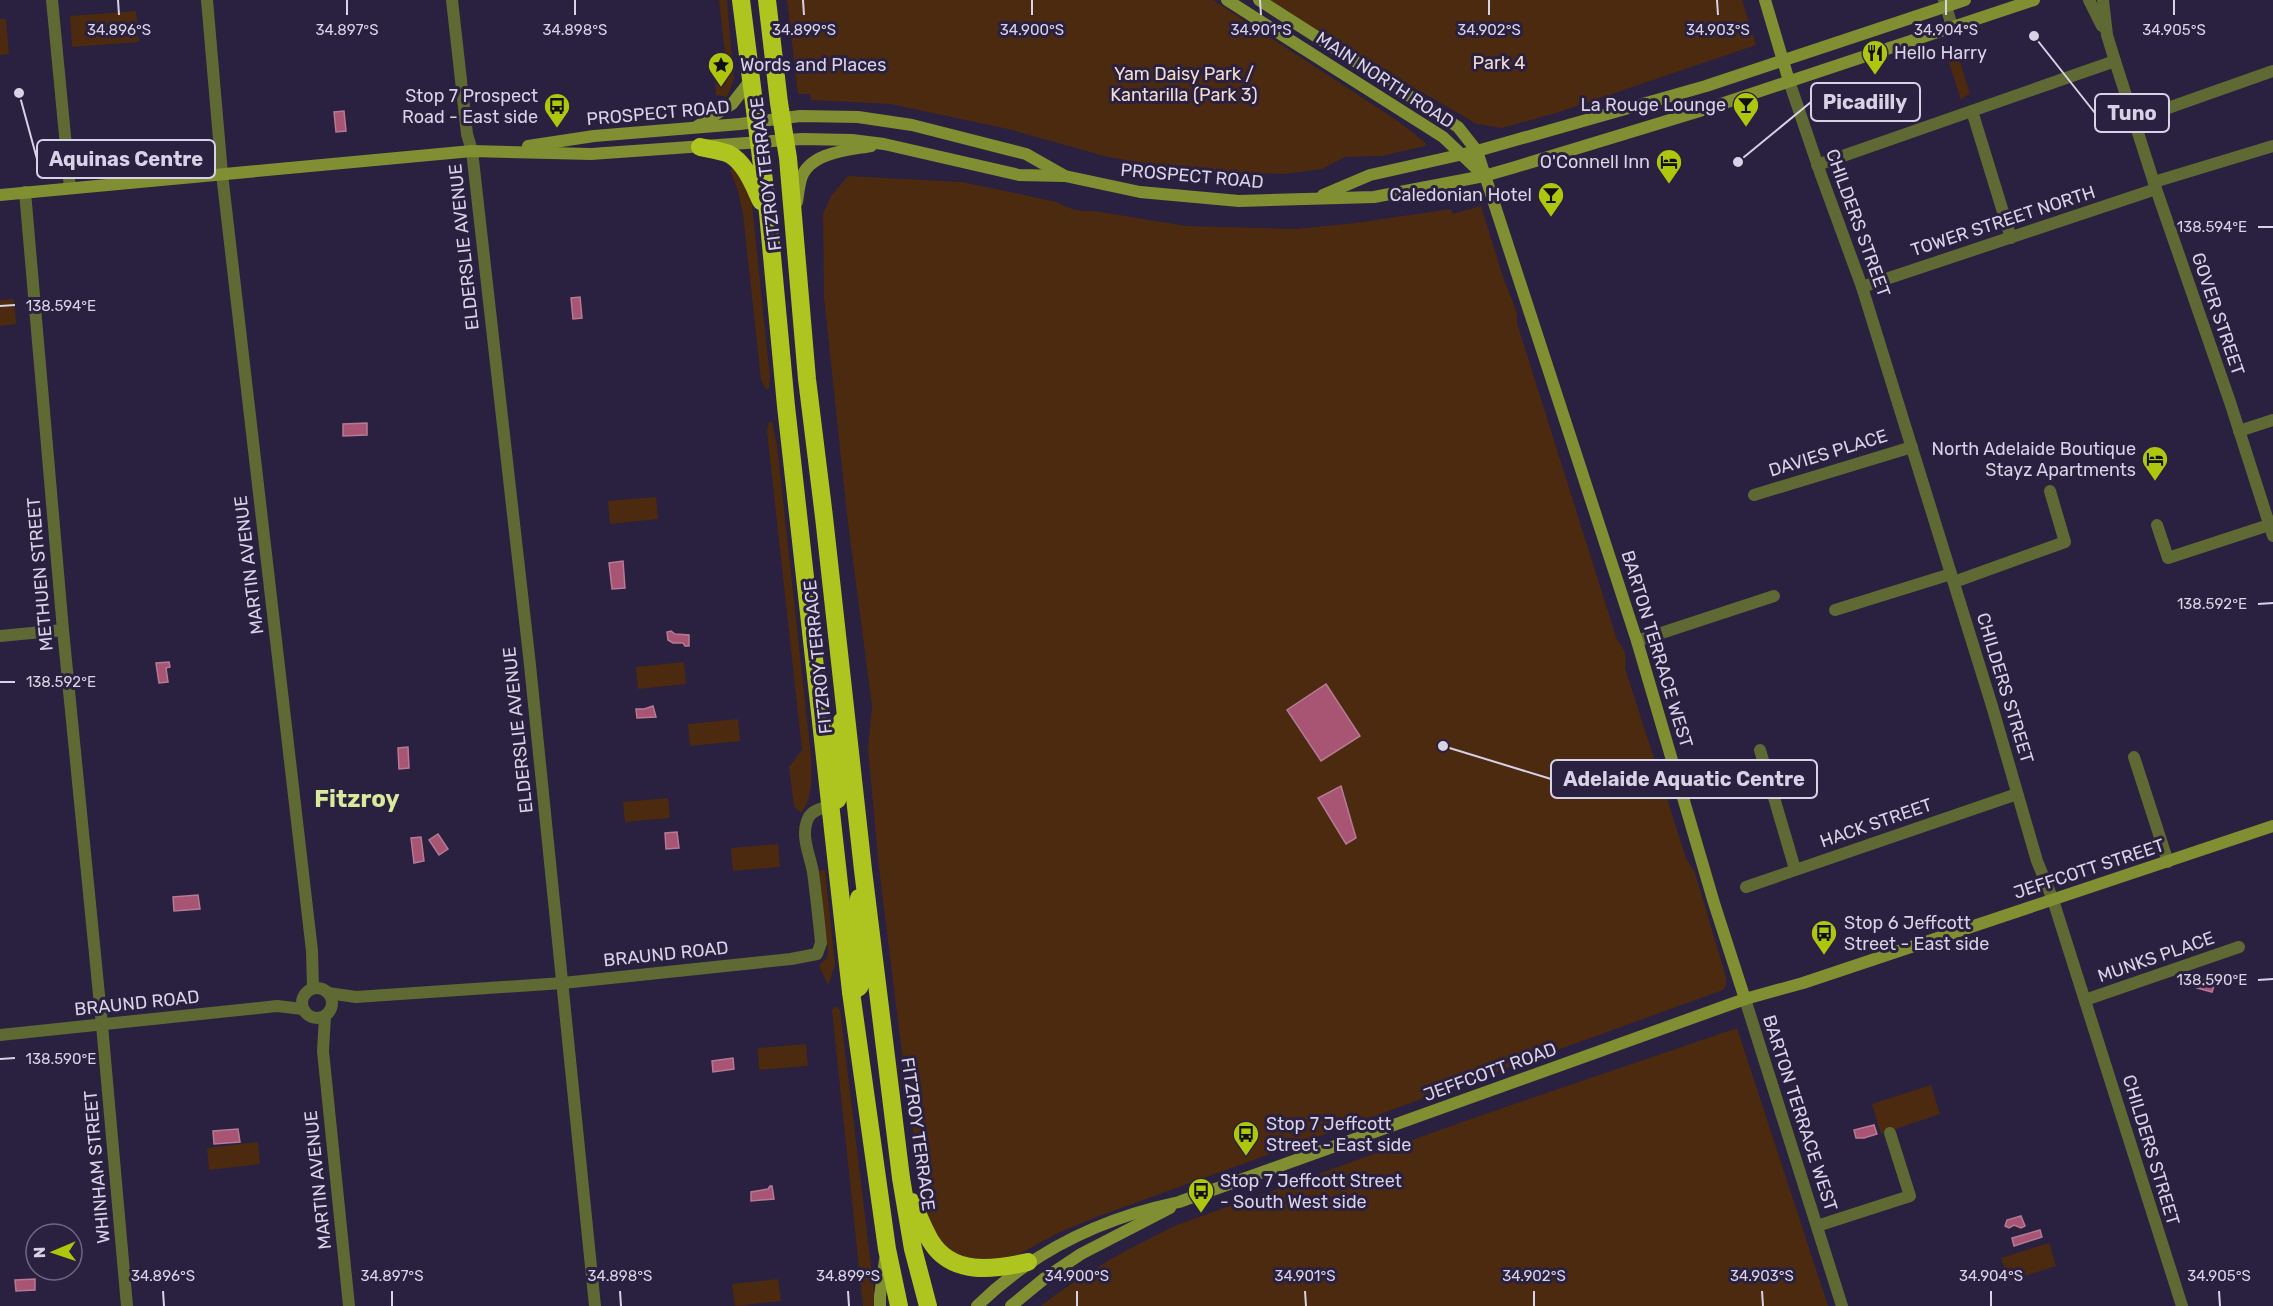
<svg xmlns="http://www.w3.org/2000/svg" width="2273" height="1306" font-family="Rubik,sans-serif">
<rect width="100%" height="100%" fill="#2a203f"/>
<g fill="#4b2a0f">
<polygon points="719,0 727,0 733,70 734,78 727,97 716,95 715,73 727,72"/>
<polygon points="787,0 1213,0 1398,121 1426,143 1425,146 1382,156 1345,157 1322,169 1284,174 1190,171 1108,157 1008,129 890,104 811,100 810,94 798,94"/>
<polygon points="1264,0 1742,0 1756,45 1556,113 1502,128 1477,124 1294,19"/>
<polygon points="136,11 139,42 72,47 70,16"/>
<polygon points="0,19 6,19 9,54 0,55"/>
<polygon points="1957,53 1970,93 1961,100 1947,56"/>
<polygon points="734,167 748,191 752,205 770,378 769,389 766,389 761,380 743,214 738,191 730,170"/>
<path d="M848,176l114,6 95,20c12,7 23,10 37,9l93,15 108,3 60,-6 96,-14 1,5 29,-8 22,71 14,36v10l100,317c8,8 10,16 8,28l61,190 9,15 31,104v8l-3,5 -624,226 -41,17 -46,25 -20,6 -44,-11 -19,-26 -23,-141 -27,-218 -11,-119 4,-43 -25,-191 -23,-218 -1,-83 8,-18z"/>
<polygon points="14,299 16,324 0,326 0,300"/>
<path d="M769,422h3l5,23 34,312c0,20 3,39 -10,56l-7,-7 -5,-39 13,-17 -35,-319z"/>
<polygon points="656,497 658,519 610,524 608,501"/>
<polygon points="684,662 686,684 638,689 636,667"/>
<polygon points="738,719 740,741 690,746 688,724"/>
<polygon points="668,798 670,818 625,822 623,802"/>
<polygon points="778,844 780,867 733,871 731,848"/>
<polygon points="825,870 835,965 828,985 819,965 827,958 828,951 819,871"/>
<polygon points="836,1006 840,1010 876,1306 863,1306 832,1010"/>
<path d="M1737,1028l91,278h-787c42,-33 88,-58 136,-81l285,-103z"/>
<polygon points="806,1044 808,1066 759,1070 758,1048"/>
<polygon points="1931,1085 1940,1114 1881,1134 1872,1104"/>
<polygon points="258,1142 260,1164 209,1170 207,1148"/>
<polygon points="2049,1243 2056,1266 2009,1281 2001,1258"/>
<polygon points="778,1279 781,1301 735,1306 732,1284"/>
</g>
<g fill="#a85473" stroke="#b67a96" stroke-width="1.5">
<polygon points="344,111 346,131 336,132 334,112"/>
<polygon points="580,297 582,318 573,319 571,298"/>
<polygon points="367,423 367,435 343,436 343,424"/>
<polygon points="623,561 625,588 612,589 609,563"/>
<polygon points="671,631 675,634 689,635 689,646 685,646 683,643 673,643 668,640 667,632"/>
<polygon points="169,662 170,667 166,668 168,682 159,683 156,663"/>
<polygon points="1326,684 1360,736 1321,761 1287,710"/>
<polygon points="653,706 656,717 637,718 636,709 644,709"/>
<polygon points="408,747 409,768 399,769 398,748"/>
<polygon points="1341,786 1356,838 1346,844 1318,798"/>
<polygon points="677,832 679,848 666,849 665,833"/>
<polygon points="438,834 448,849 439,855 429,840"/>
<polygon points="421,837 424,861 414,863 411,838"/>
<polygon points="198,895 200,909 174,911 173,897"/>
<polygon points="2200,979 2215,983 2212,992 2197,988"/>
<polygon points="733,1058 734,1069 713,1072 712,1061"/>
<polygon points="1874,1125 1877,1134 1864,1138 1856,1138 1854,1130"/>
<polygon points="238,1129 240,1142 214,1144 213,1131"/>
<polygon points="770,1186 772,1186 774,1199 751,1201 751,1192 768,1189"/>
<polygon points="2021,1216 2025,1226 2021,1228 2014,1225 2009,1228 2005,1226 2007,1220"/>
<polygon points="2040,1230 2042,1237 2014,1246 2012,1238"/>
<polygon points="35,1279 35,1290 16,1291 15,1280"/>
</g>
<g fill="none" stroke-linecap="round" stroke-linejoin="round">
<g stroke="#5f6933" stroke-width="12">
<polyline points="52,0 70,188"/>
<polyline points="207,0 222,174 312,951 313,988"/>
<polyline points="452,0 467,134 472,151 530,665 595,1306"/>
<polyline points="1944,0 1952,26"/>
<polyline points="2089,0 2102,26"/>
<polyline points="2103,0 2107,35 2115,61 2156,189 2230,402 2273,536"/>
<polyline points="1789,81 1821,175 1862,287 1992,706 2037,861 2053,900 2182,1306"/>
<polyline points="1972,111 2011,238"/>
<polyline points="2134,120 2273,71"/>
<polyline points="1817,165 2115,61"/>
<polyline points="2154,182 2273,146"/>
<polyline points="25,192 63,630 102,1025 127,1306"/>
<polyline points="1862,287 2156,189"/>
<polyline points="2239,431 2273,420"/>
<polyline points="1754,495 1912,447"/>
<polyline points="2157,525 2168,558 2269,525"/>
<polyline points="1954,582 2065,542 2050,491"/>
<polyline points="1835,610 1951,574"/>
<polyline points="0,636 63,630"/>
<polyline points="1637,641 1774,596"/>
<polyline points="1760,750 1795,869"/>
<polyline points="2134,757 2168,862"/>
<polyline points="1746,887 2017,794"/>
<circle cx="317" cy="1003" r="15"/>
<path d="M328,993l28,4 207,-14 228,-24 26,-5 4,-11c-2,-23 -5,-47 -8,-71 -3,-16 -12,-35 -6,-51 3,-10 13,-13 23,-14"/>
<polyline points="1745,999 1842,1306"/>
<polyline points="2085,1000 2239,947"/>
<polyline points="325,1016 323,1051 349,1306"/>
<polyline points="0,1035 277,1006 303,1009"/>
<polyline points="1817,1226 1910,1196 1890,1133"/>
</g>
<g stroke="#7f8f32" stroke-width="12">
<polyline points="1227,0 1443,137 1483,175"/>
<polyline points="1259,0 1458,127 1477,151 1637,641 1714,903 1745,999"/>
<polyline points="1765,0 1789,81"/>
<polyline points="696,127 732,104 750,81"/>
<polyline points="528,146 594,136 740,124 800,116 858,117 912,125 1026,154 1063,175"/>
<polyline points="0,195 472,151 591,154 802,139 852,140 884,144 1019,175 1065,176 1140,192 1239,201 1374,197 1484,176 1512,168 1703,110 2034,0"/>
<polyline points="1323,195 1370,175 1477,151 1706,86 1965,0"/>
<path d="M797,202c1,-7 2,-16 4,-23 8,-27 48,-29 70,-33"/>
<polyline points="880,1306 880,1296 885,1260"/>
<path d="M977,1306c56,-55 125,-88 202,-104l566,-203 58,-16 470,-157"/>
<polyline points="1011,1306 1045,1278 1081,1254 1170,1208"/>
</g>
<g stroke="#aec520" stroke-width="18">
<polyline points="741,0 768,213 786,406 851,992 887,1249 899,1306"/>
<polyline points="767,0 779,103 788,158 807,379 824,517 863,870 901,1178 913,1249 928,1306"/>
<path d="M700,147c9,2 20,3 29,7 16,8 25,32 32,47"/>
<polyline points="837,800 840,793 836,745 842,721"/>
<polyline points="851,992 859,987 863,979 856,919 859,898"/>
<path d="M912,1202c6,12 11,26 18,38 21,36 63,30 98,22"/>
</g>
</g>
<path fill="none" stroke="#d7d2e6" stroke-width="2" d="M118,0l1,15M347,0v15M575,0v15M803,0l1,15M1032,0v15M1260,0l1,15M1489,0v15M1717,0l1,15M1946,0v15M2174,0v15M2258,227h15M0,306l15,-1M2258,604l15,-1M0,682h15M2258,980l15,-1M0,1059l15,-1M163,1291l1,15M392,1291v15M620,1291l1,15M848,1291l1,15M1077,1291v15M1305,1291l1,15M1534,1291v15M1762,1291l1,15M1991,1291v15M2219,1291l1,15"/>
<defs>
<g id="restaurant-pin" transform="scale(1.35)"><path d="M0 17L-7.5 6A9.5 9.5 0 1 1 7.5 6Z" fill="#aec60b" stroke="#2a203f"/><path d="M-5-6h1v4h1v-4h1v4h1v-4h1v5L-1.5 .5V6h-2V.5L-5-1ZM5-6V6H3V1.5H1.5Q1.5-4 5-6Z" fill="#111"/></g>
<g id="sight-pin" transform="scale(1.35)"><path d="M0 17L-7.5 6A9.5 9.5 0 1 1 7.5 6Z" fill="#aec60b" stroke="#2a203f"/><path d="M0-6L1.8-2.2L6-1.7L2.9 1.2L3.7 5.4L0 3.3L-3.7 5.4L-2.9 1.2L-6-1.7L-1.8-2.2Z" fill="#111"/></g>
<g id="bar-pin" transform="scale(1.35)"><path d="M0 17L-7.5 6A9.5 9.5 0 1 1 7.5 6Z" fill="#aec60b" stroke="#2a203f"/><path d="M-6-5H6L.8 .8V4.5H3.5V6h-7V4.5H-.8V.8Z" fill="#111"/></g>
<g id="bus-pin" transform="scale(1.35)"><path d="M0 17L-7.5 6A9.5 9.5 0 1 1 7.5 6Z" fill="#aec60b" stroke="#2a203f"/><path d="M-5-6H5V4H4V6H2V4H-2V6H-4V4H-5ZM-3.5-4V0h7V-4ZM-3.5 1.2v1.5H-2V1.2ZM2 1.2v1.5H3.5V1.2Z" fill="#111"/></g>
<g id="hotel-pin" transform="scale(1.35)"><path d="M0 17L-7.5 6A9.5 9.5 0 1 1 7.5 6Z" fill="#aec60b" stroke="#2a203f"/><path d="M-6-4.5h1.5V1H6V5H4.5V3h-9V5H-6ZM-4 0a1.8 1.8 0 1 1 3.6 0ZM.5 0V-2.5h3Q6-2.5 6 0Z" fill="#111"/></g>
</defs>
<g fill-rule="evenodd">
<use href="#restaurant-pin" x="1875" y="53"/>
<use href="#sight-pin" x="721" y="65"/>
<use href="#bar-pin" x="1746" y="105"/>
<use href="#bus-pin" x="557" y="106"/>
<use href="#hotel-pin" x="1669" y="162"/>
<use href="#bar-pin" x="1551" y="195"/>
<use href="#hotel-pin" x="2155" y="459"/>
<use href="#bus-pin" x="1824" y="933"/>
<use href="#bus-pin" x="1246" y="1134"/>
<use href="#bus-pin" x="1201" y="1191"/>
</g>
<g text-anchor="middle" dominant-baseline="central" stroke-width="6" stroke-linejoin="round" paint-order="stroke">
<g font-size="18" fill="#d7d2e6" stroke="#2a203f" text-anchor="start">
<text x="1894" y="53">Hello Harry</text>
<text x="740" y="65">Words and Places</text>
<text x="538" y="96" text-anchor="end">Stop 7 Prospect<tspan x="538" dy="21">Road - East side</tspan></text>
<text x="1726" y="105" text-anchor="end">La Rouge Lounge</text>
<text x="1650" y="162" text-anchor="end">O'Connell Inn</text>
<text x="1532" y="195" text-anchor="end">Caledonian Hotel</text>
<text x="2136" y="449" text-anchor="end">North Adelaide Boutique<tspan x="2136" dy="21">Stayz Apartments</tspan></text>
<text x="1844" y="923">Stop 6 Jeffcott<tspan x="1844" dy="21">Street - East side</tspan></text>
<text x="1266" y="1124">Stop 7 Jeffcott<tspan x="1266" dy="21">Street - East side</tspan></text>
<text x="1220" y="1181">Stop 7 Jeffcott Street<tspan x="1220" dy="21">- South West side</tspan></text>
</g>
<g font-size="18" fill="#f1ddcf" stroke="#2a203f">
<text x="1499" y="63">Park 4</text>
<text x="1184" y="74">Yam Daisy Park /<tspan x="1184" dy="21">Kantarilla (Park 3)</tspan></text>
</g>
<g font-size="18" fill="#d7d2e6" stroke="#2a203f">
<text transform="translate(1385 80) rotate(33)">MAIN NORTH ROAD</text>
<text transform="translate(658 113) rotate(-5)">PROSPECT ROAD</text>
<text transform="translate(766 174) rotate(-97)">FITZROY TERRACE</text>
<text transform="translate(1192 176) rotate(5)">PROSPECT ROAD</text>
<text transform="translate(2003 221) rotate(-18)">TOWER STREET NORTH</text>
<text transform="translate(1858 223) rotate(70)">CHILDERS STREET</text>
<text transform="translate(464 247) rotate(-96)">ELDERSLIE AVENUE</text>
<text transform="translate(2218 314) rotate(71)">GOVER STREET</text>
<text transform="translate(1828 453) rotate(-17)">DAVIES PLACE</text>
<text transform="translate(249 565) rotate(-97)">MARTIN AVENUE</text>
<text transform="translate(40 574) rotate(-95)">METHUEN STREET</text>
<text transform="translate(1657 649) rotate(73)">BARTON TERRACE WEST</text>
<text transform="translate(818 657) rotate(-96)">FITZROY TERRACE</text>
<text transform="translate(2005 688) rotate(73)">CHILDERS STREET</text>
<text transform="translate(518 730) rotate(-96)">ELDERSLIE AVENUE</text>
<text transform="translate(1876 823) rotate(-19)">HACK STREET</text>
<text transform="translate(2089 869) rotate(-18)">JEFFCOTT STREET</text>
<text transform="translate(666 954) rotate(-6)">BRAUND ROAD</text>
<text transform="translate(2156 957) rotate(-19)">MUNKS PLACE</text>
<text transform="translate(137 1003) rotate(-6)">BRAUND ROAD</text>
<text transform="translate(1490 1072) rotate(-20)">JEFFCOTT ROAD</text>
<text transform="translate(1800 1113) rotate(72)">BARTON TERRACE WEST</text>
<text transform="translate(918 1134) rotate(82)">FITZROY TERRACE</text>
<text transform="translate(2151 1150) rotate(73)">CHILDERS STREET</text>
<text transform="translate(97 1167) rotate(-95)">WHINHAM STREET</text>
<text transform="translate(318 1180) rotate(-96)">MARTIN AVENUE</text>
</g>
<g font-size="24" font-weight="bold" fill="#d9ea9d" stroke="#2a203f">
<text x="357" y="799">Fitzroy</text>
</g>
</g>
<g font-size="15" text-anchor="middle" fill="#d7d2e6" stroke="#2a203f" stroke-width="6" stroke-linejoin="round" paint-order="stroke">
<text x="119" y="35">34.896°S</text>
<text x="347" y="35">34.897°S</text>
<text x="575" y="35">34.898°S</text>
<text x="804" y="35">34.899°S</text>
<text x="1032" y="35">34.900°S</text>
<text x="1261" y="35">34.901°S</text>
<text x="1489" y="35">34.902°S</text>
<text x="1718" y="35">34.903°S</text>
<text x="1946" y="35">34.904°S</text>
<text x="2174" y="35">34.905°S</text>
<text x="2212" y="232">138.594°E</text>
<text x="61" y="311">138.594°E</text>
<text x="2212" y="609">138.592°E</text>
<text x="61" y="687">138.592°E</text>
<text x="2212" y="985">138.590°E</text>
<text x="61" y="1064">138.590°E</text>
<text x="163" y="1281">34.896°S</text>
<text x="392" y="1281">34.897°S</text>
<text x="620" y="1281">34.898°S</text>
<text x="848" y="1281">34.899°S</text>
<text x="1077" y="1281">34.900°S</text>
<text x="1305" y="1281">34.901°S</text>
<text x="1534" y="1281">34.902°S</text>
<text x="1762" y="1281">34.903°S</text>
<text x="1991" y="1281">34.904°S</text>
<text x="2219" y="1281">34.905°S</text>
</g>
<path fill="none" stroke="#d7d2e6" stroke-width="2" d="M1738 162L1811 102M2034 36L2095 113M19 93L37 159M1443 746L1551 779"/>
<g fill="#d7d2e6" stroke="#2a203f" stroke-width="2">
<circle cx="1738" cy="162" r="6"/>
<circle cx="2034" cy="36" r="6"/>
<circle cx="19" cy="93" r="6"/>
<circle cx="1443" cy="746" r="6"/>
</g>
<g fill="#2a203f" stroke="#d7d2e6" stroke-width="2">
<rect x="1811" y="83" width="109" height="38" rx="6"/>
<rect x="2095" y="94" width="74" height="38" rx="6"/>
<rect x="37" y="140" width="178" height="38" rx="6"/>
<rect x="1551" y="760" width="266" height="38" rx="6"/>
</g>
<g font-size="20" text-anchor="middle" font-weight="bold" fill="#d7d2e6">
<text x="1865" y="109">Picadilly</text>
<text x="2132" y="120">Tuno</text>
<text x="126" y="166">Aquinas Centre</text>
<text x="1684" y="786">Adelaide Aquatic Centre</text>
</g>
<g transform="translate(54 1252) rotate(268)"><circle r="28" fill="#2a203f" stroke="#6f6782" stroke-width="1.5"/>
<path d="M0-4.5L10 22L0 15L-10 22Z" fill="#aec60b"/>
<text y="-9" font-size="16" font-weight="bold" text-anchor="middle" fill="#d7d2e6">N</text>
</g>
</svg>
